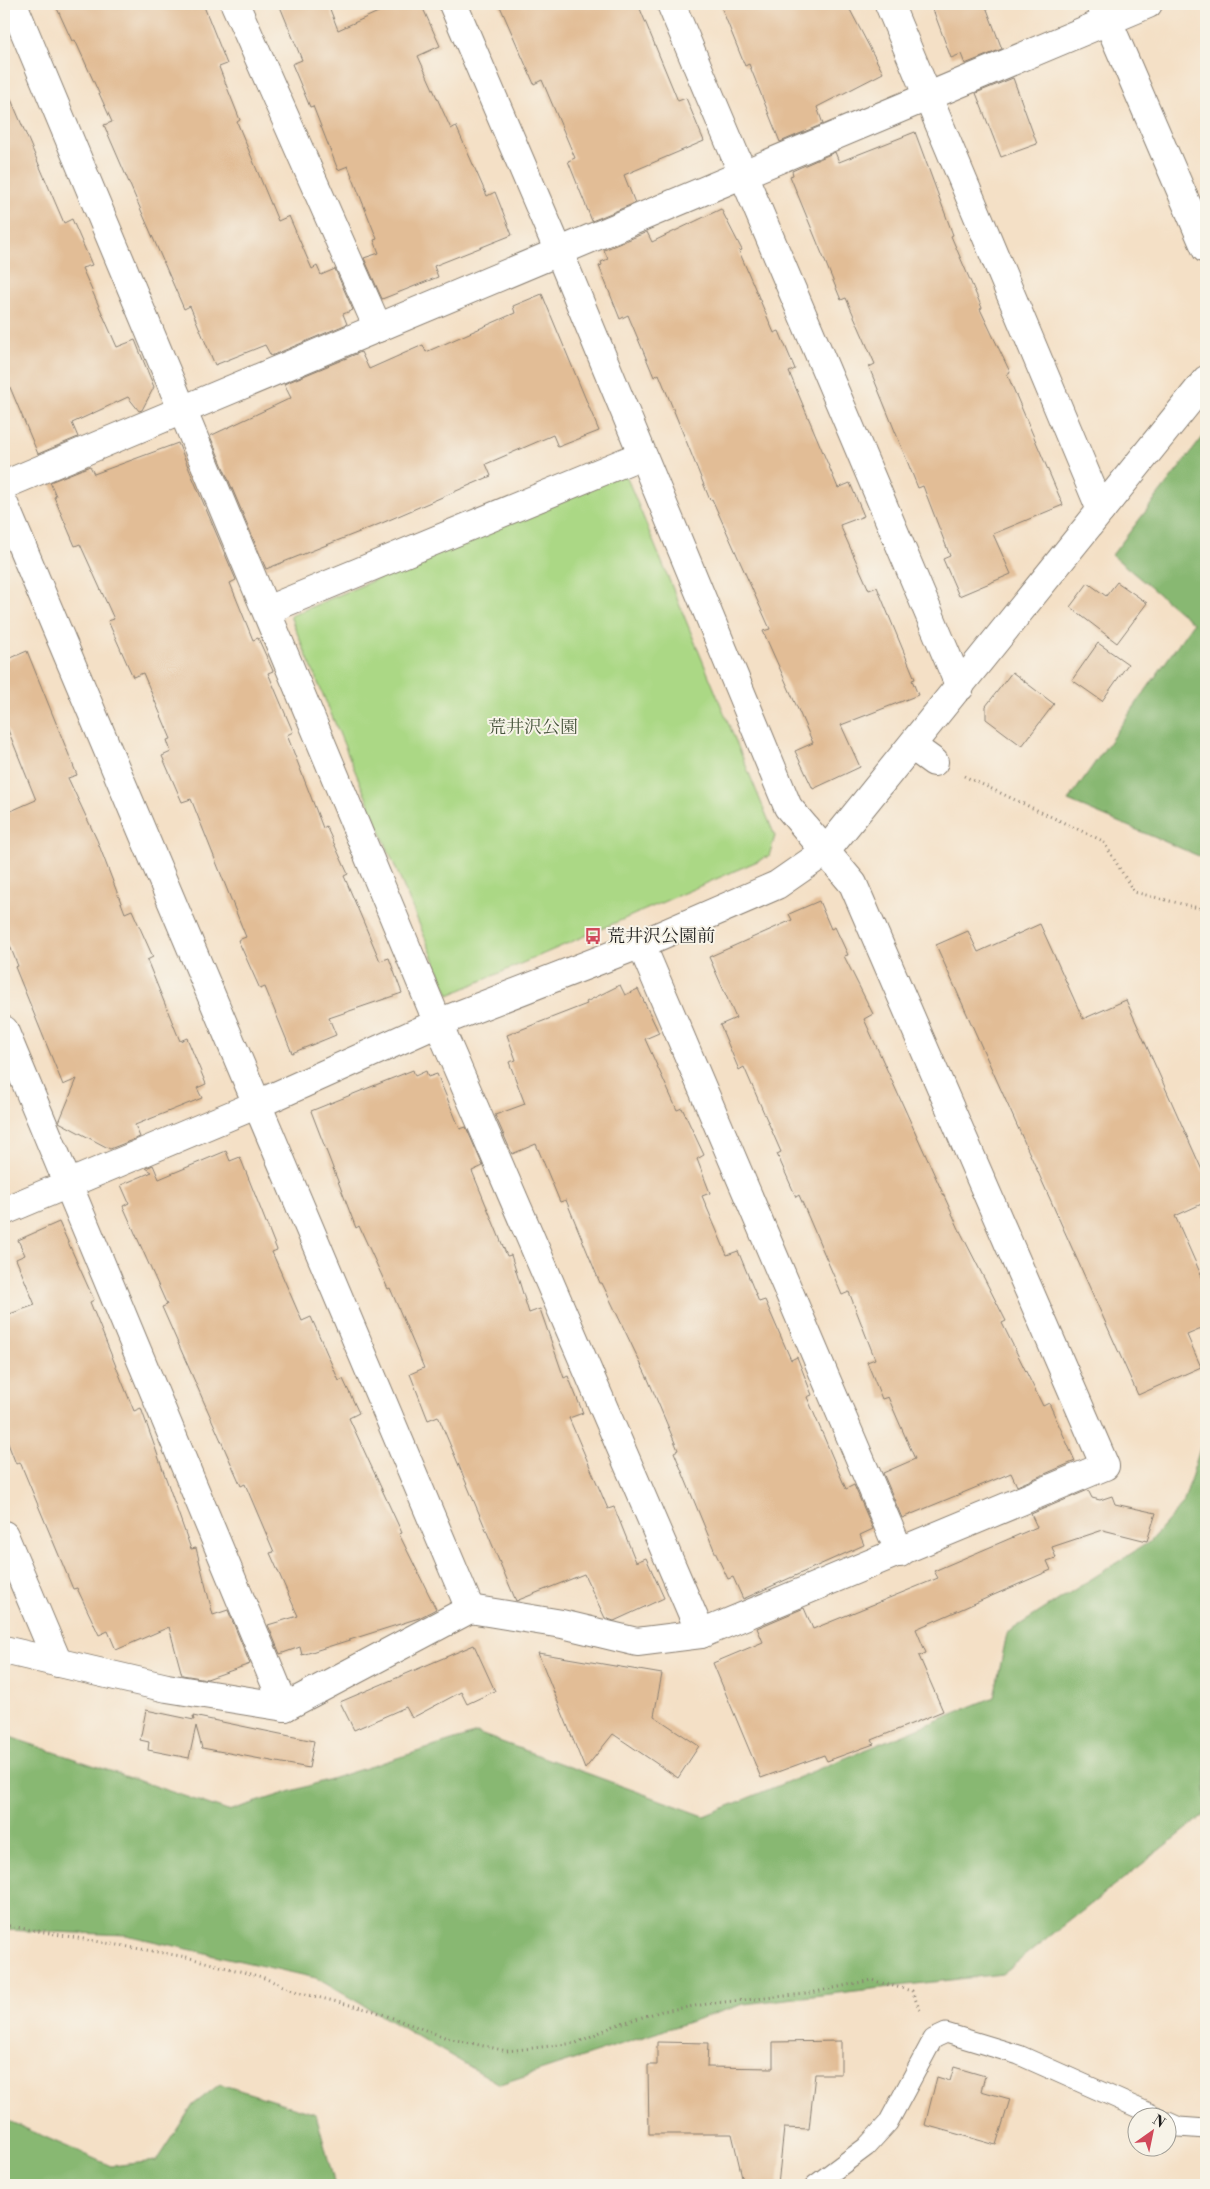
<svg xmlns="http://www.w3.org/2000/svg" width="1210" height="2189" font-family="'Libre Bodoni','Noto Serif JP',serif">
<rect width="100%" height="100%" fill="#f7f3e8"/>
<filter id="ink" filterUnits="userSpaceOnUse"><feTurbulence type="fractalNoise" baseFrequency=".02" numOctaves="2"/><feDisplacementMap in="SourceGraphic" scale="10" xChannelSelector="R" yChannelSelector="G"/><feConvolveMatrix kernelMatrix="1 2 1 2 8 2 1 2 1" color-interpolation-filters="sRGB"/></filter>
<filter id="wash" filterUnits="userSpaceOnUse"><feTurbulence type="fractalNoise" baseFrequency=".0096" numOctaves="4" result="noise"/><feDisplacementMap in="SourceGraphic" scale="20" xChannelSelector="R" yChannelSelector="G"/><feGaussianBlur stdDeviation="1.12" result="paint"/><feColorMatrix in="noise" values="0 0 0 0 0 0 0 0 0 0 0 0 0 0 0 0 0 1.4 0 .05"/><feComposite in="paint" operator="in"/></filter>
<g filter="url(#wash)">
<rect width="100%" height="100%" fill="#f4e0c6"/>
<polygon fill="#abd885" stroke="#647a50" points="625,473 775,836 769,856 449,995 290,616"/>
<g fill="#88b872" stroke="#526a47">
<polygon points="1206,433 1206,859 1068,801 1193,623 1112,555"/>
<polygon points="1206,1429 1206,1814 1002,1974 744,2004 500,2084 316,1978 126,1935 4,1930 4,1735 228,1811 477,1733 704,1816 994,1697 1007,1633 1149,1542 1183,1504"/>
<polygon points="220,2084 316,2114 335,2185 4,2185 4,2119 111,2166 156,2161 193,2105"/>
</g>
<g id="blocks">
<g fill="#e2bd96">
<polygon points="55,4 203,4 227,64 219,67 240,120 237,122 278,221 289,216 312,269 317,266 321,275 335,269 353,310 343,314 347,324 271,356 265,345 215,365 190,306 184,309 157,247 104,125 112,122 75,40 72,41"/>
<polygon points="279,4 328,4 338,30 396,4 421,4 440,46 418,56 451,129 456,126 487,196 495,192 512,235 434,266 438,277 382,299 364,258 379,253 374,240 377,239 348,166 338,170 313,106 310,107 292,64 302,60"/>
<polygon points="499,4 638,4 678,101 686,98 704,141 624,175 635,203 592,221 568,161 575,158 542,80 534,84"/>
<polygon points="720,4 847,4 883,73 817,107 823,124 780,142 749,64 745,66"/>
<polygon points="931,4 985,4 1002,49 965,64 961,54 951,58"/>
<polygon points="1013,78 1037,144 1001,157 976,93"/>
<polygon points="4,83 64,223 72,219 92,265 82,268 117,347 135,340 154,387 142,410 139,411 128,397 72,423 78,437 38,454 4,373"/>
<polygon points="915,132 953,235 951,236 982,308 980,309 1010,372 1007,374 1063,505 993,534 1011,574 959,596 943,559 950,556 923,486 918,488 869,367 875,364 846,298 841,300 790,176 793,175 792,171 835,152 839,162"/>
<polygon points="721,209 742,250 739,251 774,333 779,331 795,369 789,372 838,488 850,483 864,516 840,525 869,590 877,587 915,679 912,680 918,695 841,725 860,767 813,789 795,751 813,743 763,631 770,629 712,499 710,500 659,374 654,377 628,315 620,319 599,266 602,265 601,262 608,259 604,250 647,232 652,242"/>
<polygon points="542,294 599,431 558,447 553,435 486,464 491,476 382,523 266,569 210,436 291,398 284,384 361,352 369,369 423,345 426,352 515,313 513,306"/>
<polygon points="178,443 236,580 230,583 253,640 258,638 273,671 268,673 293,732 287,735 323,828 326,826 348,874 344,876 380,961 389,958 402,993 329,1018 336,1035 292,1053 265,987 260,989 238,940 246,937 191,799 182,802 162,756 171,752 167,740 171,739 143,673 133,677 108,621 114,619 80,544 75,546 54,497 56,496 50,482 90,466 94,474"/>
<polygon points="1117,582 1147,603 1117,643 1070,607 1088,583 1106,596"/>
<polygon points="1098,643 1128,664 1102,701 1072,680"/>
<polygon points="27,651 77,775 68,778 97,840 125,913 132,910 153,957 147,960 180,1041 187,1038 206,1084 197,1088 202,1098 135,1125 140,1137 110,1149 59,1122 77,1079 63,1085 15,967 18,966 4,931 4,814 36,800 4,720 4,661"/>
<polygon points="1012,672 1054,704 1022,746 986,719 986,706"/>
<polygon points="819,901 831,929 835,927 848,955 844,956 873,1014 864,1019 959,1229 1006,1321 1002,1323 1043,1406 1049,1403 1075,1461 1017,1486 1011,1473 902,1518 883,1473 915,1459 888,1397 882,1399 867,1362 875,1359 849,1292 842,1295 799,1195 796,1197 777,1154 781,1152 744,1067 739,1070 720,1025 736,1018 709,957 792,920 789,914"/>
<polygon points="1040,924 1083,1019 1126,1000 1206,1179 1206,1202 1175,1216 1206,1286 1206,1327 1187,1335 1201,1367 1138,1395 936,945 968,931 978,952"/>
<polygon points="620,985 625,995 638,989 659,1033 645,1039 677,1110 682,1108 704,1155 697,1159 710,1193 702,1196 727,1255 738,1251 759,1302 765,1300 791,1360 797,1357 812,1395 807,1397 846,1489 854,1485 873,1529 860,1535 864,1545 743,1599 733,1577 728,1579 715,1552 674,1452 678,1450 648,1379 602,1283 600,1283 566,1200 560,1202 536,1144 512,1154 495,1115 525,1104 509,1062 516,1060 507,1035 587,1004 586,1002"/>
<polygon points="413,1070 415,1076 426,1071 428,1077 437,1074 460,1129 466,1127 483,1166 472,1171 507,1256 511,1255 529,1313 540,1309 564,1378 568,1376 583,1413 569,1418 608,1509 614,1507 636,1562 646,1558 664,1598 614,1621 605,1618 584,1574 516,1601 438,1416 428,1420 410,1374 424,1368 390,1288 388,1289 359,1226 356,1228 311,1111"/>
<polygon points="226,1151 230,1161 240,1157 277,1250 272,1252 302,1321 311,1317 339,1381 343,1379 359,1413 349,1418 402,1533 399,1534 436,1609 419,1618 302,1655 300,1647 280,1654 268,1625 298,1616 270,1553 274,1552 245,1484 241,1486 162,1307 167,1305 123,1206 129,1203 121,1185 152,1172 146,1168 153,1165 159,1179"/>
<polygon points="59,1222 94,1300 90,1302 134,1411 141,1408 191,1549 196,1548 213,1615 228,1610 250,1664 207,1679 182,1675 169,1627 116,1650 108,1631 99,1635 77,1588 73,1589 20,1462 16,1464 4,1433 4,1316 35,1305 16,1259 25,1255 18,1240"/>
<polygon points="1088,1490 1092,1498 1100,1500 1112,1496 1115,1504 1156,1513 1147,1541 1103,1530 1052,1547 1056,1558 1047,1561 1051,1570 916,1629 926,1653 919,1656 943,1711 872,1740 874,1744 827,1761 824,1755 761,1778 713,1663 763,1642 757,1628 804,1608 813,1629 938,1578 934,1571 1037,1527 1031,1514"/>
<polygon points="474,1645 495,1691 467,1704 461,1692 412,1718 406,1707 354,1730 340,1702"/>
<polygon points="538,1653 662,1674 654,1716 699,1746 678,1778 613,1734 585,1769"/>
<polygon points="146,1710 194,1720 193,1716 314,1741 309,1768 202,1748 196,1726 189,1758 148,1750 149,1742 140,1740"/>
<polygon points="841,2041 841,2074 815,2074 809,2129 784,2128 778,2185 744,2185 732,2134 649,2134 648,2065 657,2065 657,2042 708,2043 707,2067 773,2068 773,2042"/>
<polygon points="954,2067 985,2076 981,2091 1010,2099 996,2145 925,2125 937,2077 950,2081"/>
</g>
</g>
</g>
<g filter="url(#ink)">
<use href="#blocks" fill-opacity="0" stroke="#887e71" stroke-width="1"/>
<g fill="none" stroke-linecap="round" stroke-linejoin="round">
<g stroke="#887e71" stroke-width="21">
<g id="lane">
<polyline points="1168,2122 1179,2127 1206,2129"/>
<polyline points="815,2185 866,2147 888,2123 933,2039 946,2033 1019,2055 1156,2116"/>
</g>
</g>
<g stroke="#887e71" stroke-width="30">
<g id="street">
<polyline points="13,4 438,1023 701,1634"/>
<polyline points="235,4 378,328"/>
<polyline points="671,4 960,687"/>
<polyline points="889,4 1101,510"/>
<polyline points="1101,5 1206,249"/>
<polyline points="4,485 1148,4"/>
<polyline points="4,504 470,1609"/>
<polyline points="267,610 642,455"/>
<polyline points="912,746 934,762"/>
<polyline points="641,944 900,1553"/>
<polyline points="4,1030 285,1707"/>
<polyline points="4,1211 258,1104 438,1023 641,944 777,885 826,851 1206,380"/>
<polyline points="4,1535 58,1663"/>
<polyline points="4,1650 167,1688 285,1707 470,1609 562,1624 637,1642 701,1634 1105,1466 853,884 788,807 559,252 453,4"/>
</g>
</g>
<g stroke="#887e71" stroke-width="3" stroke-dasharray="1 4" stroke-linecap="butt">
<polyline points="964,776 1103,841 1134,892 1206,910"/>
<polyline points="4,1925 186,1957 262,1977 297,1992 374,2011 447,2038 507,2051 576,2043 616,2025 662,2011 714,2003 806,1994 871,1980 912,1991 921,2013"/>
</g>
<use href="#lane" stroke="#fff" stroke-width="19"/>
<use href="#street" stroke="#fff" stroke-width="28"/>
</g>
</g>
<defs>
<g id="bus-bare" transform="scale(1.35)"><path d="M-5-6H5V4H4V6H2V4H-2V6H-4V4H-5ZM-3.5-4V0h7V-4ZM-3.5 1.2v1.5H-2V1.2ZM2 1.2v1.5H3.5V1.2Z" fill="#d1495b" stroke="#f7f3e8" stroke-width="2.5" paint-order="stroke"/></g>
</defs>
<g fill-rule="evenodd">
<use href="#bus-bare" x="593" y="936"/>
</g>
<g text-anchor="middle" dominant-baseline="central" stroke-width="4" stroke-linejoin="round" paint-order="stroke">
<g font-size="18" fill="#47543c" stroke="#f7f3e8">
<text x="533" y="727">荒井沢公園</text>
</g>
<g font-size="18" fill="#1c1c1c" stroke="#f7f3e8" text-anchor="start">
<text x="607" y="936">荒井沢公園前</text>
</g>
</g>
<rect width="1210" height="2189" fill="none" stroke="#f7f3e8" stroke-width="20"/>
<g transform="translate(1152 2132) rotate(33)"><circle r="24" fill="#f7f3e8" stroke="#9f9d96"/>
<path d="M0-4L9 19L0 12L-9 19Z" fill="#d1495b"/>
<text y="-8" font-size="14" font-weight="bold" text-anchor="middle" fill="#1c1c1c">N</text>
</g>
</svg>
